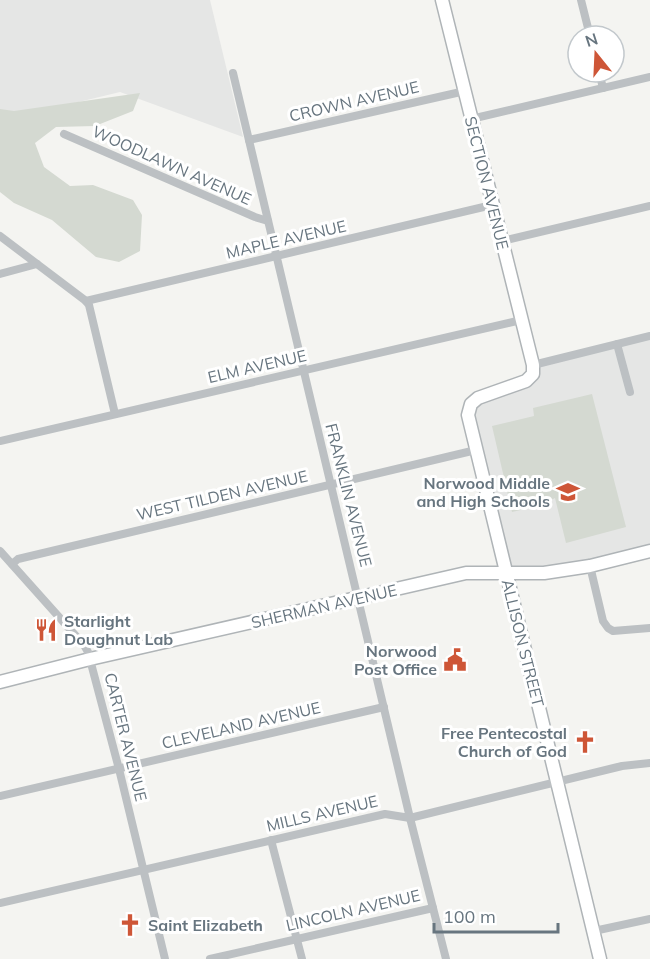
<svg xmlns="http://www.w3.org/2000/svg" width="650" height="959" font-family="Mulish,sans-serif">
<rect width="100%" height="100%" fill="#f4f4f1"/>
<g fill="#e5e6e5">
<polygon points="0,0 210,0 243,137 120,92 0,121"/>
<polygon points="650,336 650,551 590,566 505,572 469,409 526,381 533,365"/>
</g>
<g fill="#d4d9d1">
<polygon points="140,93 133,111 95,126 56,127 35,143 44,167 70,186 93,185 133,200 142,215 140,251 119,262 96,257 52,220 14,203 0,192 0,109 14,111"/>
<polygon points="592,394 626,527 566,543 555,498 542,505 512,512 492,426 534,416 533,408"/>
</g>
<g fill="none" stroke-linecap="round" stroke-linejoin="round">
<g stroke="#afb4b7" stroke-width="15">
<g id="secondary">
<polyline points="442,0 533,365 533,374 526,381 478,398 471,404 468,415 600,959"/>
<polyline points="0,682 90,659 466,573 544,573 590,566 650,551"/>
</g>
</g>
<g stroke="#bcc0c3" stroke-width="8">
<polyline points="581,0 590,36"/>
<polyline points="599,72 603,88"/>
<polyline points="233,73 410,818 446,959"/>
<polyline points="471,119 650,77"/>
<polyline points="64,134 255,217 268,221"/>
<polyline points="249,140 465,91"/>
<polyline points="0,236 86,301 89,305 115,414"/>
<polyline points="502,241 650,206"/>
<polyline points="0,274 37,264"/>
<polyline points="86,301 492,205"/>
<polyline points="617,344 630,392"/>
<polyline points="533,365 650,336"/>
<polyline points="0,441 521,320"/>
<polyline points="0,551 84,645 88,652 119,769 165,959"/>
<polyline points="12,564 18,559 476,450"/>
<polyline points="590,566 603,621 608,628 613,631 650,628"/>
<polyline points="0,796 384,707"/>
<polyline points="271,840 302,959"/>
<polyline points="0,903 385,814 410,818 622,766 650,763"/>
<polyline points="594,931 650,919"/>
<polyline points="210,959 433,908"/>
</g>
<use href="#secondary" stroke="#fff" stroke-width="12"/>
</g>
<defs>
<g id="school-bare" transform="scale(1.8)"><path d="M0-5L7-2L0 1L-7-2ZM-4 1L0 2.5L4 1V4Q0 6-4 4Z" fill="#ce5637" stroke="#fff" stroke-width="2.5" paint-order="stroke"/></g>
<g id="restaurant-bare" transform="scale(1.8)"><path d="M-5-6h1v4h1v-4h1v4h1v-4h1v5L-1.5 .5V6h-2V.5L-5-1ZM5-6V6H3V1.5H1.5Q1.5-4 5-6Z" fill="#ce5637" stroke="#fff" stroke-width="2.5" paint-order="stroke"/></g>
<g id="civic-bare" transform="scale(1.8)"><path d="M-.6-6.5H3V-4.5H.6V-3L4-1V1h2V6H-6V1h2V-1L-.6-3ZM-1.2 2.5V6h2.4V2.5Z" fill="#ce5637" stroke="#fff" stroke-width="2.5" paint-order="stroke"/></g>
<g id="church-bare" transform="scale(1.8)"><path d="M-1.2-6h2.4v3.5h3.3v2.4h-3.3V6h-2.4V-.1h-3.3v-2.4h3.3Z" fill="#ce5637" stroke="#fff" stroke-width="2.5" paint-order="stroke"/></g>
</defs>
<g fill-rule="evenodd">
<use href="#school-bare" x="568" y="492"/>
<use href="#restaurant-bare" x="46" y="630"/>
<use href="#civic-bare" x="455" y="660"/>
<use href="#church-bare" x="585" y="742"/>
<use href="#church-bare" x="130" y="925"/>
</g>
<g text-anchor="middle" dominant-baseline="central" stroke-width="6" stroke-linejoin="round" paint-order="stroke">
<g font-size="16" fill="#67757f" stroke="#fff">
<text transform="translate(354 101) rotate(-13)">CROWN AVENUE</text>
<text transform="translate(172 165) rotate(24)">WOODLAWN AVENUE</text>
<text transform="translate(487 183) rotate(76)">SECTION AVENUE</text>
<text transform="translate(286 239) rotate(-13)">MAPLE AVENUE</text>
<text transform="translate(257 366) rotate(-13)">ELM AVENUE</text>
<text transform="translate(222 495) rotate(-13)">WEST TILDEN AVENUE</text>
<text transform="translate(349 495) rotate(76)">FRANKLIN AVENUE</text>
<text transform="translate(324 606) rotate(-13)">SHERMAN AVENUE</text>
<text transform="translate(523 643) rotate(76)">ALLISON STREET</text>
<text transform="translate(241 725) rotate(-13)">CLEVELAND AVENUE</text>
<text transform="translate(126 737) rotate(76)">CARTER AVENUE</text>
<text transform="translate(322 813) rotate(-13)">MILLS AVENUE</text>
<text transform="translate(353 910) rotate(-13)">LINCOLN AVENUE</text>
</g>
<g font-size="16" font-weight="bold" fill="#67757f" stroke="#fff" text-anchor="end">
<text x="550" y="483">Norwood Middle<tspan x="550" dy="18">and High Schools</tspan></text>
<text x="64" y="621" text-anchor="start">Starlight<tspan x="64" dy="18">Doughnut Lab</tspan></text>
<text x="437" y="651">Norwood<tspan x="437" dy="18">Post Office</tspan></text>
<text x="567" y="733">Free Pentecostal<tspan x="567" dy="18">Church of God</tspan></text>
<text x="148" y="925" text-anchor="start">Saint Elizabeth</text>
</g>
</g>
<g transform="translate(596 54) rotate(342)"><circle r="28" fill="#ffffff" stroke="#c2c8cc" stroke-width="1.5"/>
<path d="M0-4.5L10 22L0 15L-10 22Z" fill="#ce5637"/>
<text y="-9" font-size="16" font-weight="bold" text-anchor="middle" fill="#67757f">N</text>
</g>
<path d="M434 923v9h124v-9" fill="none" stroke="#67757f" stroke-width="3"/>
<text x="443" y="923" font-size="18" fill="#67757f" stroke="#ffffff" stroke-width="4.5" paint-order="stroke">100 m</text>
</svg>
